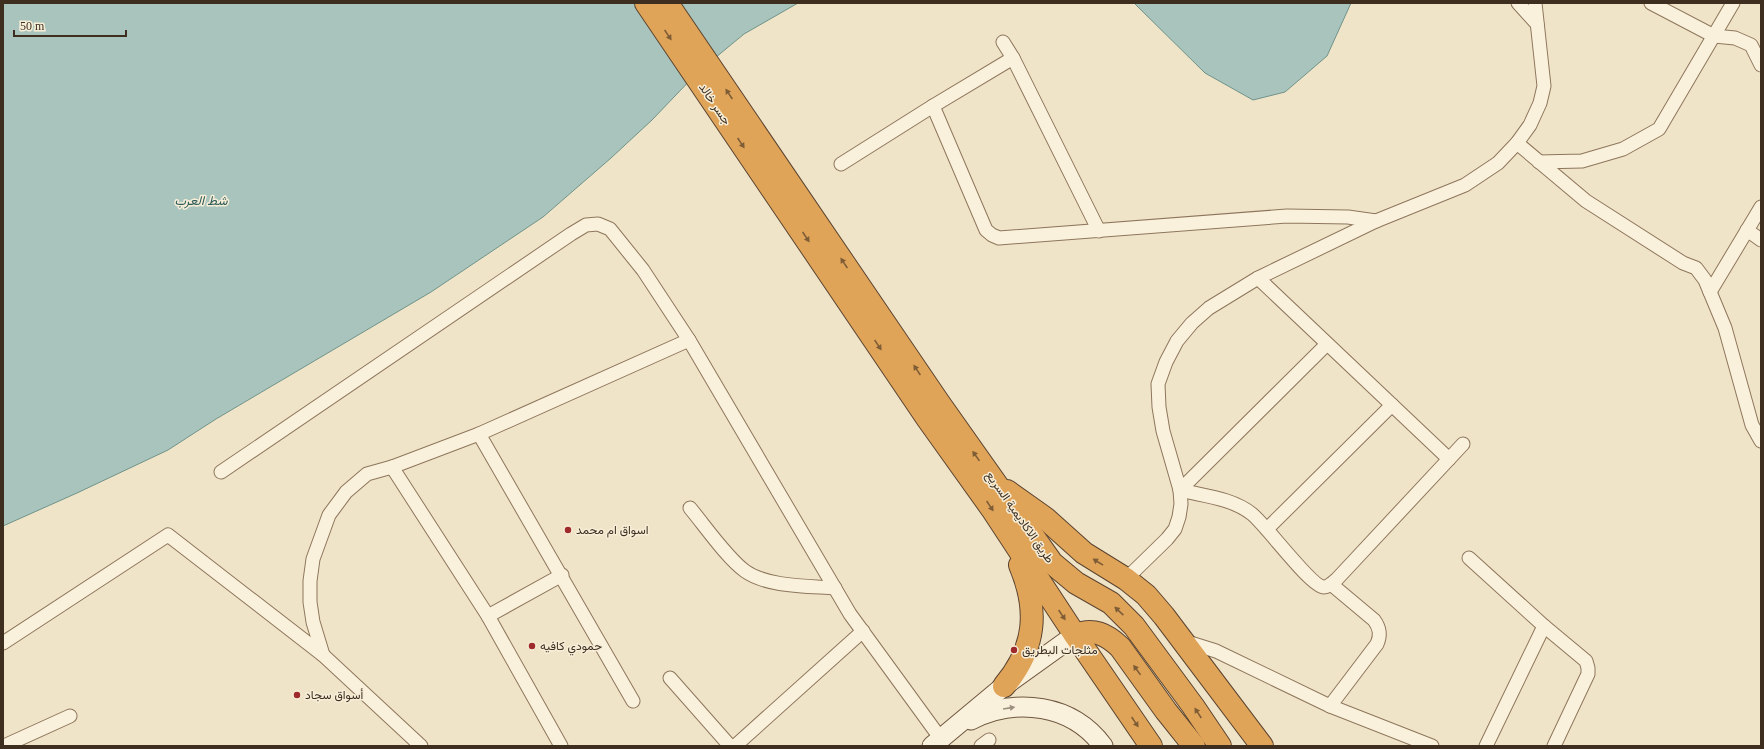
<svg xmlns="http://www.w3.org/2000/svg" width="1764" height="749" font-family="'Times New Roman',Vazirmatn,serif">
<rect width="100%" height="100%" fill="#f0e4c8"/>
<g fill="#a9c4bc" stroke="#6f938a">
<polygon points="3,3 798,3 744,34 698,72 652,120 611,158 543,217 431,292 216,419 168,450 77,493 3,526"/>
<polygon points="1134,3 1351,3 1327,56 1285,92 1253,100 1205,73"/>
</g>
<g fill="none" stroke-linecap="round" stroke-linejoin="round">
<g stroke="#8d765c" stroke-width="15">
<g id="street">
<polyline points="1518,3 1537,24"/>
<polyline points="1651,3 1714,36 1735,38 1751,45 1761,65"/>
<polyline points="1003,42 1013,58 1099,231"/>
<polyline points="933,106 986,230 992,235 999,238 1287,216 1348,217 1376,221"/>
<polyline points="1517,143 1586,201 1683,263 1696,268 1705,280 1725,328 1752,425 1761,441"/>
<polyline points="1539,162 1582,161 1623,149 1659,129 1733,3"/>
<polyline points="841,164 933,106 1013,58"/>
<polyline points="1747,230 1761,240"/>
<polyline points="1258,278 1449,459"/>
<polyline points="1710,292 1761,207"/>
<polyline points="479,434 633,701"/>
<polyline points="392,467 488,616 561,746"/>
<polyline points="221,472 571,234 586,225 598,224 610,229 643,270 689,340 850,614 941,739"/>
<path d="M1180,490c24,6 52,8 72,24 14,11 59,73 72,73 5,0 9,-5 13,-8l126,-135"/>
<polyline points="1180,490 1327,344"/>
<path d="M690,508c15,18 37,50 55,63 22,16 64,15 90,17"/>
<polyline points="1267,529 1392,405"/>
<polyline points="1469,558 1544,626 1586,661 1588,668 1588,674 1554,746"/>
<polyline points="1126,579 1167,539 1175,529 1179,517 1181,504 1180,490 1163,431 1159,407 1158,384 1166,362 1177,341 1192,323 1209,308 1258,278 1376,221 1465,185 1498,163 1517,143 1530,125 1540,103 1544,86 1535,3"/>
<polyline points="488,616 562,575"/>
<polyline points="1184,641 1216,651 1330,706 1432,746"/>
<polyline points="3,643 168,535 323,655 421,746"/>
<polyline points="323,655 313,622 310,602 310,581 313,559 329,515 346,492 367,474 392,467 479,434 689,340"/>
<polyline points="670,678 730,746"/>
<path d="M1330,706l47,-62c4,-9 3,-16 -3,-24l-43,-36"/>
<polyline points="4,746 70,716"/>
<polyline points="735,746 863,631"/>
<polyline points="981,746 989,740"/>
<polyline points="1486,746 1544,626"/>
</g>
</g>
<g stroke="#6f573f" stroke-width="21">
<g id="secondary">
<path d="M971,720c45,-23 101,-16 132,26"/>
<polyline points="932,746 1004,686 1075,635"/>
</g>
</g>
<g stroke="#5b4430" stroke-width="24">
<g id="highway">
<polyline points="646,3 927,418 992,509 1075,635 1151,746"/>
<polyline points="667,3 939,403 1052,563 1076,583 1111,603 1134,626 1193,706 1220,746"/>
<polyline points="1007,491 1045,518 1084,553 1126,579 1146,595 1164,616 1262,746"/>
<path d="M1075,635c19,-7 31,-1 45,12l46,64 28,35"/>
<path d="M1004,686c32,-38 35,-76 16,-121"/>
</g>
</g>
<use href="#street" stroke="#faf1dc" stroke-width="13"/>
<use href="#secondary" stroke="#faf1dc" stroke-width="19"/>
<use href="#highway" stroke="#e0a458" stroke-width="22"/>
</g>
<defs><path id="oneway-solid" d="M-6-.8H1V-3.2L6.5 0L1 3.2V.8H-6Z"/></defs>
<g fill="#7e5d36">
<use href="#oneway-solid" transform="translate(668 35) rotate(56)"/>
<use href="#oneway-solid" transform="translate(729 94) rotate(-124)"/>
<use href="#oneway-solid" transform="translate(741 143) rotate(56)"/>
<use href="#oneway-solid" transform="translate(806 237) rotate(56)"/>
<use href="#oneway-solid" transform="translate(844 263) rotate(-124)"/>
<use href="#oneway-solid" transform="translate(878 345) rotate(56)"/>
<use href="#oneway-solid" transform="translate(917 370) rotate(-124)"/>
<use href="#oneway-solid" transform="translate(976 456) rotate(-125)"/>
<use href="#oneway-solid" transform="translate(990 506) rotate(56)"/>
<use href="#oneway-solid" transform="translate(1098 562) rotate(-148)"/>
<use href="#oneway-solid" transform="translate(1119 611) rotate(-137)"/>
<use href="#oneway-solid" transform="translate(1062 615) rotate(56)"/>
<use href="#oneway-solid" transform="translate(1137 670) rotate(-126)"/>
<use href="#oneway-solid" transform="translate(1198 713) rotate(-123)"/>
<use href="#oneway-solid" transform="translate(1135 722) rotate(56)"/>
</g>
<use fill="#9c907e" href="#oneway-solid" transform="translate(1009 708) rotate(-9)"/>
<g fill="#9e2a2b" stroke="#f7eed8" stroke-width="1.5">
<circle cx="568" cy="530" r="4"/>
<circle cx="532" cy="646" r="4"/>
<circle cx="1014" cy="650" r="4"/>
<circle cx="297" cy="695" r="4"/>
</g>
<g text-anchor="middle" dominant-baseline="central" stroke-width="3" stroke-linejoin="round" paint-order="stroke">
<g font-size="12" fill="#3d2e20" stroke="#f7eed8">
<text transform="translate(715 104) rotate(56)">جسر خالد</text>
<text transform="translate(1020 517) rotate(55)">طريق الاكاديمية السريع</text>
</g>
<g font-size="12" fill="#3d2e20" stroke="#f7eed8" text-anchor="start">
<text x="576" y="530">اسواق ام محمد</text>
<text x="540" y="646">حمودي كافيه</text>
<text x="1022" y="650">مثلجات البطريق</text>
<text x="305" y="695">أسواق سجاد</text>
</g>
<g font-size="13" font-style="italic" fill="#2f5d5a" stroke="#f7eed8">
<text x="201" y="200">شط العرب</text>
</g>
</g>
<rect width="1764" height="749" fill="none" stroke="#3d2e20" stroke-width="8"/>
<path d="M14 30v6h112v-6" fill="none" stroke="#3d2e20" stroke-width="2"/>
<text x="20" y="30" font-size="12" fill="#3d2e20" stroke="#f7eed8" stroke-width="3" paint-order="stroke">50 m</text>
</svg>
